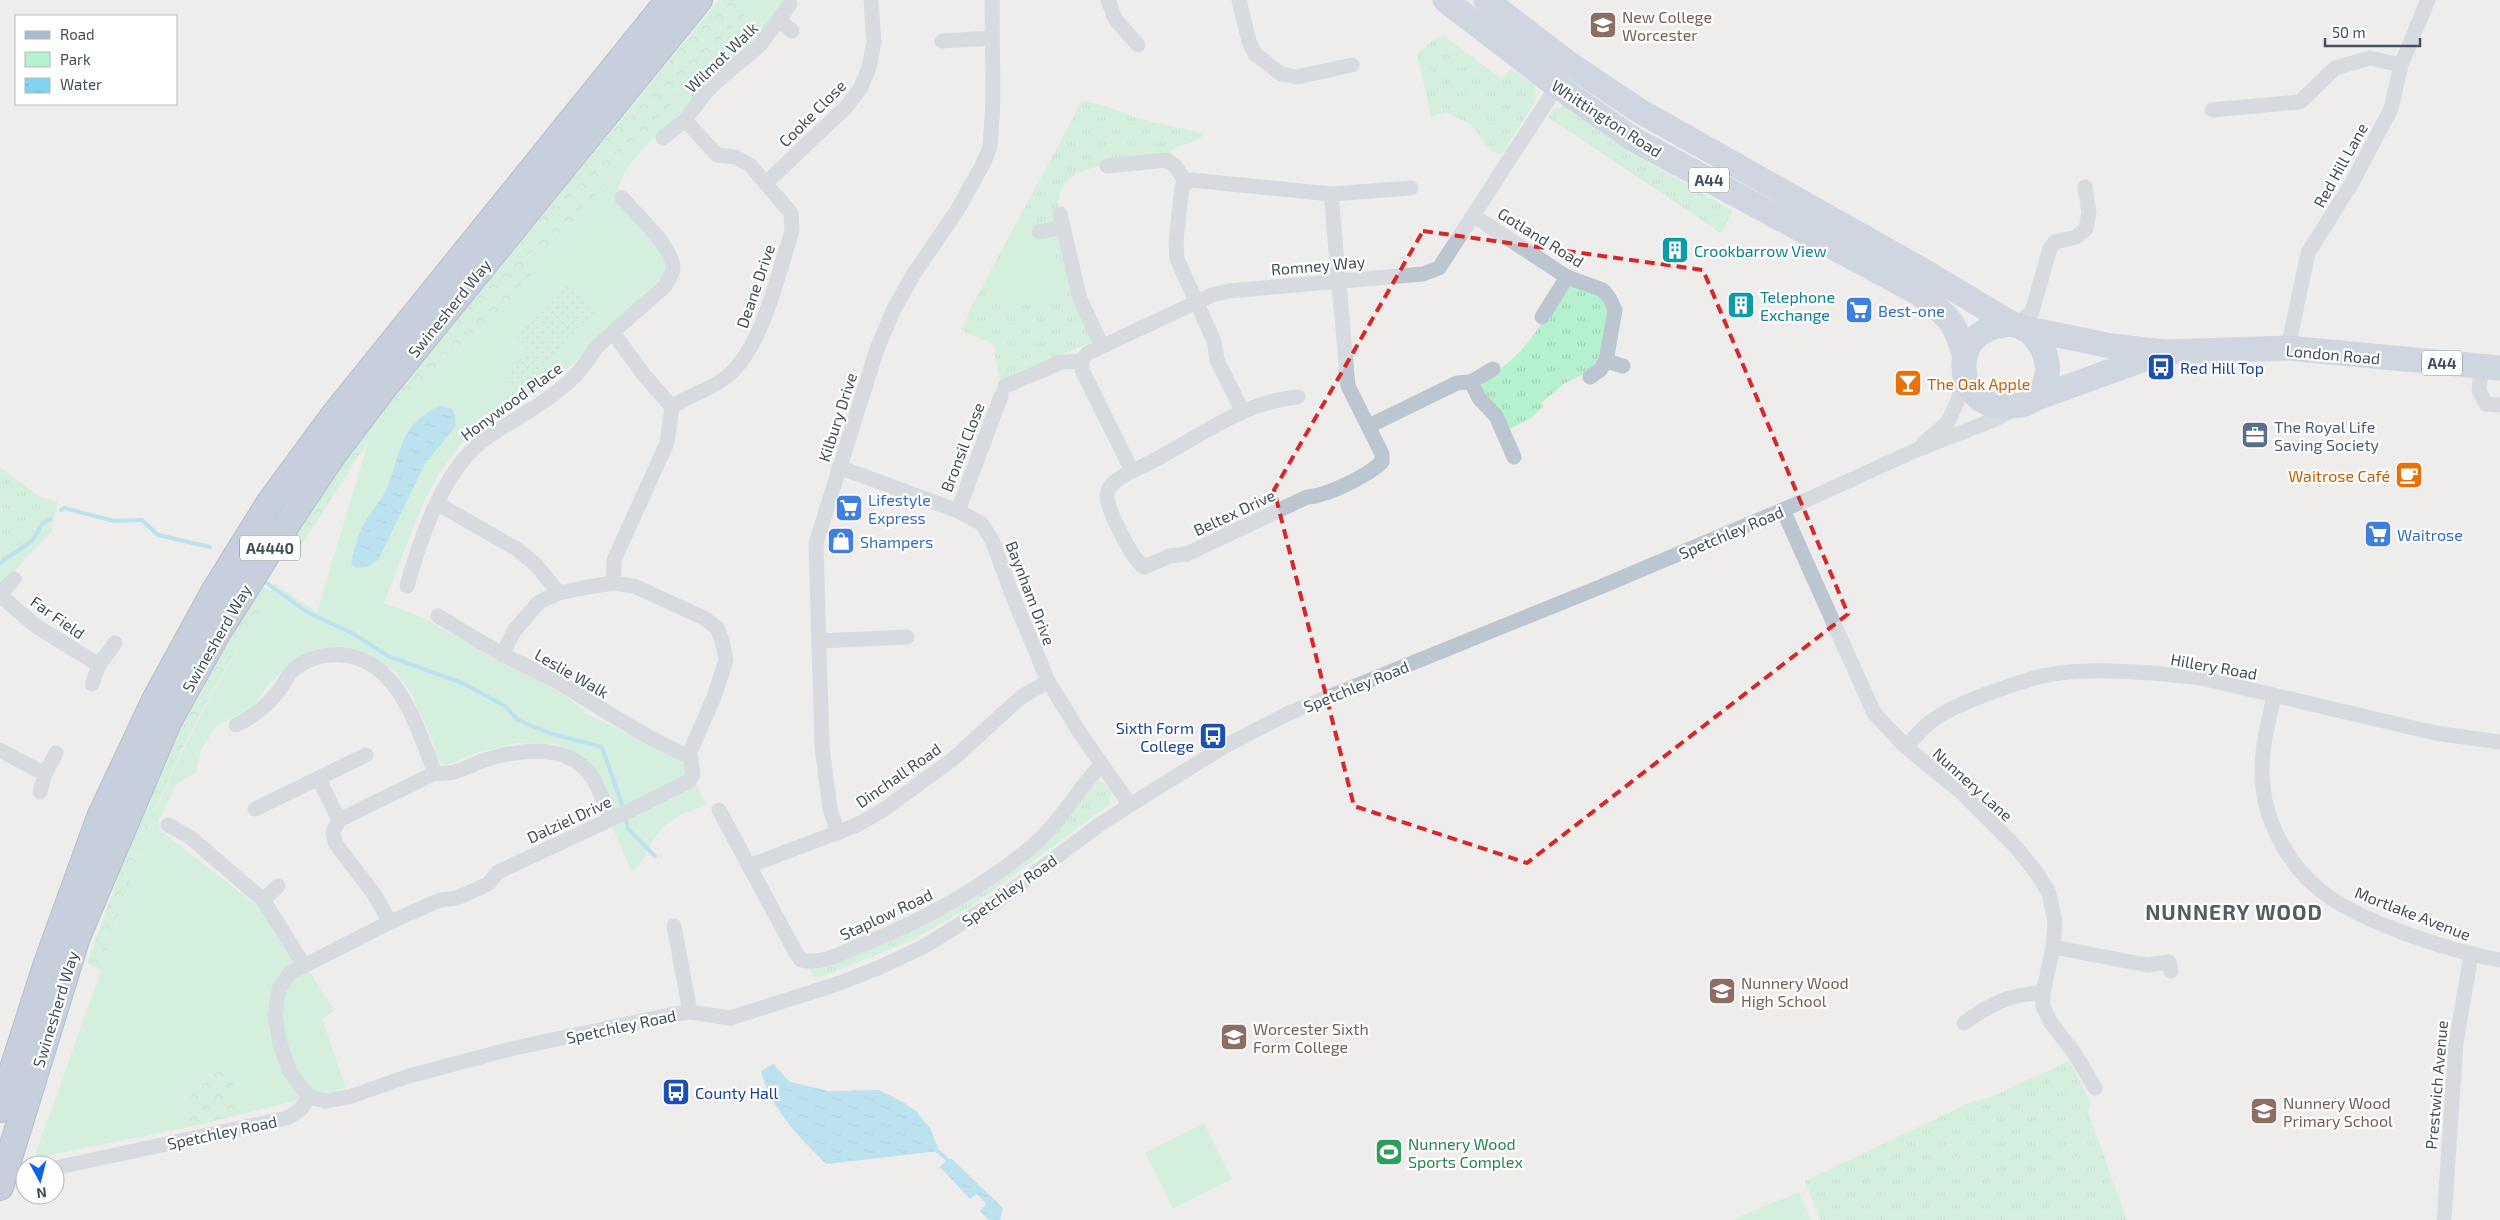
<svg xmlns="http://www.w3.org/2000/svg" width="2500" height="1220" font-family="'Exo 2',sans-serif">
<defs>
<pattern id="grass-tufts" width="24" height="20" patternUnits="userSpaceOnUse" patternTransform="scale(1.25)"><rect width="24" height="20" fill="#b6f1cf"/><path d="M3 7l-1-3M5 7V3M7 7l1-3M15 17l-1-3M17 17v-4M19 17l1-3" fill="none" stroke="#9ed0b4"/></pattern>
<pattern id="forest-crowns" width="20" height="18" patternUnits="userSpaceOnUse" patternTransform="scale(1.25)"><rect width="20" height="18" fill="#b6f1cf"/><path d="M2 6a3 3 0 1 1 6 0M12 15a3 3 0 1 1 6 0" fill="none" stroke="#9ed0b4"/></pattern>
<pattern id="garden-dots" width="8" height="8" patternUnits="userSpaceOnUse" patternTransform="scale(1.25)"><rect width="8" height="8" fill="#b6f1cf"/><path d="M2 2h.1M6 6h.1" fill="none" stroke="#9ed0b4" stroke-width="1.8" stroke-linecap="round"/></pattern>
<pattern id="water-ripples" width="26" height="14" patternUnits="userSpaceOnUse" patternTransform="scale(1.25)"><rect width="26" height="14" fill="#80d4f1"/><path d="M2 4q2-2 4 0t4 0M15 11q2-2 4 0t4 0" fill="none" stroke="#6aaec6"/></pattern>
</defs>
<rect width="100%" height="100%" fill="#efecec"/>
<g fill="url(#grass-tufts)">
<path d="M1445,36l56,43 10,-10 24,16 1,15 -34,54c-16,0 -19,-17 -28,-26 -7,-8 -19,-10 -28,-16l-15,5 -14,-62 18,-17z"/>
<polygon points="1082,101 1099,104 1147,121 1203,133 1200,139 1176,147 1166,156 1101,165 1077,173 1068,180 1060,192 1054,235 1059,237 1094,341 1000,380 993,344 961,330 974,302"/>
<polygon points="1564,106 1632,153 1733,211 1721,233 1548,117 1554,109"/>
<polygon points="1568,283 1598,293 1610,307 1601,357 1588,372 1565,383 1541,403 1544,406 1531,418 1508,430 1486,399 1481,386 1521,351 1554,308"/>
<polygon points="0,467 40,497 58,501 51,532 0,586"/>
<path d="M1096,781c14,2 18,11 13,24l-139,102 -59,34 -90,36 -8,-1 -3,-8h12l135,-62z"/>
<polygon points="2069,1061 2091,1103 2088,1112 2127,1220 1821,1220 1805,1181 1973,1101 1988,1098"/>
</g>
<g fill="url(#forest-crowns)">
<polygon points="719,0 757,0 498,315 417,387 369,439 297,553 285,544 362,435"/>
<path d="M261,585l10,7c-34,59 -71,117 -99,179 -29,65 -49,133 -71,200l-14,-9 73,-197z"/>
<polygon points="230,1069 242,1114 185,1128 192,1078"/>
</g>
<g fill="#b6f1cf">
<path d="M757,0h31c-26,33 -56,63 -85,93 -25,24 -81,66 -86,100l27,32 25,43c-26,33 -63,55 -88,90l-121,87 -20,27 -18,33 -38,98 38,14 75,43 62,30 28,24 95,46 25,44c-17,7 -35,12 -47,27 -12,13 -12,26 -28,41l-19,-42v-27l-29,-46 -26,-13 -41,-1 -44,11 -28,12 -10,-10 -2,-14 -22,-49 -15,-21 -19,-12 -25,-10 -61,13 -23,22 -15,22 -37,19 -15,24 -5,22 -20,13 -17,34 1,11 99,77 27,44 25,23 23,37 -12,7 24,70 -104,26 -13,-45 -37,9 -7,50 -151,30 67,-187 43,-132 29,-69 34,-67 68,-119 42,28 52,-173 48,-52 81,-73z"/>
<polygon points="1024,215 1030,219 1034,236 1039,241 1048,239 1053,245 1065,293 1035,298 995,301 982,292"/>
<polygon points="1204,1123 1232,1179 1173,1209 1145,1153"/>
<polygon points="1799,1192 1811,1220 1731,1220"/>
</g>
<polygon fill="url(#garden-dots)" points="568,285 598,315 519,392 504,377 530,351 516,336"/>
<g fill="url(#water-ripples)">
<path d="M442,406l10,3 3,7 1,10 -31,38 -47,96 -11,7 -10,1 -6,-4c3,-15 7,-30 15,-44 6,-10 16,-20 21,-32 13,-33 14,-69 55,-82z"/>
<path d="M773,1064l17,18 39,9 50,-1 24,12 14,10 13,16 9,23 -113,13c-27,-28 -55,-54 -65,-93z"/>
<polygon points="948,1159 952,1159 1003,1208 1000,1220 989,1220 980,1211 986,1204 977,1194 970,1199 940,1167"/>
</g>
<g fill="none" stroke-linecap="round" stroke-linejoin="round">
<g stroke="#80d4f1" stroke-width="4">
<polyline points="61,510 64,508 114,521 142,520 158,535 210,547"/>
<polyline points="0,563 32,541 42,524 50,519"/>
<polyline points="264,581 307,612 352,633 388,656 462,683 505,706 518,720 549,733 602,747 624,810"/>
<polyline points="625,817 628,829 655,856"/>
<polyline points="936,1150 952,1163"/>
</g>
<g stroke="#6b87ab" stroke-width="28">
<g id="trunk">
<polyline points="0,1109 46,966 100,817 155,700 214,592 270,502 334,415 669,0"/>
<polyline points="0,1187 77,937 168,722 218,632 271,548 332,456 378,395 699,0"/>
</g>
</g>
<g stroke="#bbc6d0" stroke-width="15">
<polyline points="1108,0 1115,19 1138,45"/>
<polyline points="1239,0 1249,41 1255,54 1281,74 1297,77 1352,65"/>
<polyline points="779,20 792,31"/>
<polyline points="942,41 992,38"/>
<polyline points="2212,110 2300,102 2335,68 2370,58 2401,65"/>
<polyline points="663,138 685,120 707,91 723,76 760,45 790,4"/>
<polyline points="1107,166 1167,160 1175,166 1186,182"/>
<polyline points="766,183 846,107 860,89 869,68 874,42 871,0"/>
<polyline points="1331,194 1411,188"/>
<polyline points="1060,214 1080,299 1102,346"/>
<polyline points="1474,216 1567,277 1603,290 1610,299 1615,310 1606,361 1600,370 1590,377"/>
<polyline points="1039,232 1063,227"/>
<polyline points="1542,317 1567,277"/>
<polyline points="2017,325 2032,312 2050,248 2055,242 2076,237 2086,229 2089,212 2085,187"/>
<polyline points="614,334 644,375 672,407"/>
<polyline points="2288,348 2308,253 2352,183 2391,109 2401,65 2428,0"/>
<path d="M1081,361l2,11 49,99c-9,5 -24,12 -25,24 0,15 25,64 37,72l26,-11 17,-2 120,-57c20,-1 60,-21 75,-35v-8l-34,-68 -17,-192 -140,-14 -9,6 -6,56 1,17 37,82 3,19 26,52"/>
<polyline points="1606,361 1623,366"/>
<polyline points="2481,365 2479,391 2486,404 2500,405"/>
<polyline points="1471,382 1493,369"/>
<polyline points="1005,386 1062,362 1081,361 1088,353 1212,295 1228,291 1423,274 1439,268 1557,86"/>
<polyline points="1369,426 1457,383 1471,382 1479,398 1496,416 1514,457"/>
<polyline points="1923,444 1948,422 1958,400 1964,378"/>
<polyline points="839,467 958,511 981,523 992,540 1011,592 1048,681 1080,733 1130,805"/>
<path d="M1132,471c55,-23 103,-69 166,-74"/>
<polyline points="438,504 517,549 536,565 559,593"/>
<polyline points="1783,510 1874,713 1906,747 1962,793 2015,846 2036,872 2049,893 2055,922 2053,947 2043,993 2043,1006 2051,1023 2075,1054 2095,1088"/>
<polyline points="958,511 1001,396"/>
<path d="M613,583l1,-23 5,-11 48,-106 5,-36c18,-13 40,-17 57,-32 34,-30 49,-101 63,-144l-1,-18 -41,-48 -15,-8 -18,-2 -32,-35"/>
<path d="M407,586c14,-49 36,-117 79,-148 30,-20 64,-37 90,-63 9,-9 14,-21 23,-30 21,-20 44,-39 65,-58 4,-6 10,-15 9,-21 -2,-21 -38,-53 -51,-68"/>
<polyline points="0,594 14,579"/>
<polyline points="0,595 36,626 99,665 115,643"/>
<path d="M438,616c22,13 43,27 66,39 21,11 44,20 64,33 40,25 79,50 122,69"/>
<polyline points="819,641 907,637"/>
<polyline points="92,684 99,665"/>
<path d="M2274,695c-5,26 -13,53 -12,79 1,44 24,89 58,116 39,32 130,61 180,70"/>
<path d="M236,725c17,-8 33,-21 44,-36 5,-6 8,-15 13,-19 14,-12 34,-17 51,-15 56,7 73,73 91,118"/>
<path d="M1906,747c9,-10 18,-22 30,-29 21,-15 91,-40 117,-44 43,-7 104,-1 148,4l234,55 65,9"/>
<polyline points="0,750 45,774"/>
<path d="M435,773c18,3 31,-6 47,-12 36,-12 89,-20 112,19 6,12 11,25 17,38"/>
<polyline points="319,779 339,820 333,832 335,843 374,894 390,922"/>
<polyline points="40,792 45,774 56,753"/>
<polyline points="255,809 366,755"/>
<path d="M719,810l77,143 5,7c20,5 40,-7 58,-14 65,-26 127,-59 179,-105 25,-22 40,-53 63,-76"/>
<polyline points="339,820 435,773"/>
<polyline points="168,825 190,837 263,900 304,965"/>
<polyline points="838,833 830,809 822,747 816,543 877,349 893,311 913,275 958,209 984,162 990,147 993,101 992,0"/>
<polyline points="749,866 857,825 883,810 953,759 1020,698 1048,681"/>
<polyline points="263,900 278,886"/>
<polyline points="674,926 690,1012"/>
<polyline points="2053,947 2147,965 2169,962 2171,971"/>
<path d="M1964,1023c26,-19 46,-29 79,-30"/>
<polyline points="309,1097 290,1072 280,1044 275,1015 279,989 290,973 390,922 440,900 457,898 488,884 498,872 631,810 689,781 693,775 690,752 714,697 726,660 722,640 717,628 704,618 634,586 613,583 588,587 559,593 539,602 514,631 502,655"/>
<polyline points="55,1168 287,1118 300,1110 309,1097 325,1101 349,1097 409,1076 515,1048 674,1014 690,1012 730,1018 837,984 878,968 923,947 996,902 1099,825 1130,805 1225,746 1289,713 1600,587 1811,498 1914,451 1996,419 2014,409"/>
<polyline points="2444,1220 2456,1043 2471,955"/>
</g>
<g stroke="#a9bace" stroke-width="25">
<path d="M1445,0l112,86 76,53 287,155c29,24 35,25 45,64"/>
<polyline points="1486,0 1568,63 1638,110 1922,270 2012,324"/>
<path d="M2012,324c25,5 42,35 33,59 -5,14 -17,23 -32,23 -9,1 -18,1 -26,-3 -28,-13 -32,-55 -4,-71 8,-6 19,-7 29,-8z"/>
<polyline points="2023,328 2111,346 2165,352 2288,348 2500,368"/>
<polyline points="2034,399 2161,353"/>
</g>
<use href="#trunk" stroke="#94abc6" stroke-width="26"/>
</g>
<path d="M0 0H2500V1220H0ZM1423,231l280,39 145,344 -321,249 -173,-57 -80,-316z" fill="#efecec" fill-opacity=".55" fill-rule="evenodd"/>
<path fill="none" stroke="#d62828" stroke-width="4" stroke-dasharray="10 6" stroke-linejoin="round" d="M1423,231l280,39 145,344 -321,249 -173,-57 -80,-316z"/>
<defs>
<g id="school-square" transform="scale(1.4375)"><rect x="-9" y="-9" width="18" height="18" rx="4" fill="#8d6e63" stroke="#fff"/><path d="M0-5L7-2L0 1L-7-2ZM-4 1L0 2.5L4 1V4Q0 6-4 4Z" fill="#fff"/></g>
<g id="building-square" transform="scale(1.4375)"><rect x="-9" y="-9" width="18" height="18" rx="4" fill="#0f9aa8" stroke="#fff"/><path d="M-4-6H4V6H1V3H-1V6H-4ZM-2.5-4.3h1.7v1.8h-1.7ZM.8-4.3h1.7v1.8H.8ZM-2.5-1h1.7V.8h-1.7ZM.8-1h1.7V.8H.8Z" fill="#fff"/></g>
<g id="supermarket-square" transform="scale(1.4375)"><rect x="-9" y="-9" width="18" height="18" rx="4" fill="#3f7fe0" stroke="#fff"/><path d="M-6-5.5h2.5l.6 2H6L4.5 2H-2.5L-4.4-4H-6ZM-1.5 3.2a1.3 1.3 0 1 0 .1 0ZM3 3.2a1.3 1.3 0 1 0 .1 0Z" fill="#fff"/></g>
<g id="bus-square" transform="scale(1.4375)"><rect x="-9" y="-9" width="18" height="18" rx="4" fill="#1a4fb4" stroke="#fff"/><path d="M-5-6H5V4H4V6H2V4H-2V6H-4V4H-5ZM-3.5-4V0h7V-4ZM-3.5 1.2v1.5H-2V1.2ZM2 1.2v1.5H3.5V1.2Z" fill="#fff"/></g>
<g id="bar-square" transform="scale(1.4375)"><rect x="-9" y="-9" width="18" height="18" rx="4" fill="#e8710a" stroke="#fff"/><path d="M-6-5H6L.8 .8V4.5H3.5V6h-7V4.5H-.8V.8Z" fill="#fff"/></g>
<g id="office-square" transform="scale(1.4375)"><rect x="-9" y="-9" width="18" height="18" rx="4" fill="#5c6f8a" stroke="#fff"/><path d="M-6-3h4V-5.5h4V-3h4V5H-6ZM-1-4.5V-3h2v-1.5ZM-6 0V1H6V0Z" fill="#fff"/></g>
<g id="cafe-square" transform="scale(1.4375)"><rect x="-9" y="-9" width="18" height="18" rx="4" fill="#e8710a" stroke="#fff"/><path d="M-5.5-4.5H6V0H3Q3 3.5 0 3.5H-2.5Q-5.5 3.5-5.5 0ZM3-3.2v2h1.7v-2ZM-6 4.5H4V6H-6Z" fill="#fff"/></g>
<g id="shop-square" transform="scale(1.4375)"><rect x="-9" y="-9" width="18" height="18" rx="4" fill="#3f7fe0" stroke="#fff"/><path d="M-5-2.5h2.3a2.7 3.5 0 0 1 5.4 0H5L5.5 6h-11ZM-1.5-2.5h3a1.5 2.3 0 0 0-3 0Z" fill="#fff"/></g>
<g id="university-square" transform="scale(1.4375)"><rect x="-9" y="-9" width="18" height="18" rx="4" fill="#8d6e63" stroke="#fff"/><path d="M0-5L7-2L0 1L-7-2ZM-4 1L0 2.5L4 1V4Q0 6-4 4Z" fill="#fff"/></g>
<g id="stadium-square" transform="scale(1.4375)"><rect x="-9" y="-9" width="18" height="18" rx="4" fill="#2e9e5b" stroke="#fff"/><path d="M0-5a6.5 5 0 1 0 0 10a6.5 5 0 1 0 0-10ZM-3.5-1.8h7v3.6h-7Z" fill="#fff"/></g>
</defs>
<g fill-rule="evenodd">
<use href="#school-square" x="1603" y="25"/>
<use href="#building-square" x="1675" y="250"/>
<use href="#building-square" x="1741" y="305"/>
<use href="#supermarket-square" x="1859" y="310"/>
<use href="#bus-square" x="2161" y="367"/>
<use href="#bar-square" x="1908" y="383"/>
<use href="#office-square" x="2255" y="435"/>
<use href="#cafe-square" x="2409" y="475"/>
<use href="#supermarket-square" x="849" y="508"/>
<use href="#supermarket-square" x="2378" y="534"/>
<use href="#shop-square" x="841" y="541"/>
<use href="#bus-square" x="1213" y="736"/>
<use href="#school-square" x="1722" y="991"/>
<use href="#university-square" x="1234" y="1037"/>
<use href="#bus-square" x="676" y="1092"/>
<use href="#school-square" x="2264" y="1111"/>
<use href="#stadium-square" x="1389" y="1152"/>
</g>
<g text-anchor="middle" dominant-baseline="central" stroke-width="4.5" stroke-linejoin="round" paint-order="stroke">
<g fill="#fff" stroke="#7b848c" stroke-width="1">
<rect x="1689" y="167.5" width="40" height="25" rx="4"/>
<rect x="2422" y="350.5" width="40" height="25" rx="4"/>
<rect x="240" y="535.5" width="60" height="25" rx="4"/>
</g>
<g font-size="15" font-weight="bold" fill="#434f5b">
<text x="1709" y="180">A44</text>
<text x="2442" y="363">A44</text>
<text x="270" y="548">A4440</text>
</g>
<g font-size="16" fill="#785e54" stroke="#fff" text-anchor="start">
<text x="1622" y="16">New College<tspan x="1622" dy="18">Worcester</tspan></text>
<text x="1741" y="982">Nunnery Wood<tspan x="1741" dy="18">High School</tspan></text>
<text x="1253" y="1028">Worcester Sixth<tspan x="1253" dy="18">Form College</tspan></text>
<text x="2283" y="1102">Nunnery Wood<tspan x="2283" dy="18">Primary School</tspan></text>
</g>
<g font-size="16" fill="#434f5b" stroke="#fff">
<text transform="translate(721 57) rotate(-44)">Wilmot Walk</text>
<text transform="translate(812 113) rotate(-45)">Cooke Close</text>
<text transform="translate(1607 118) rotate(33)">Whittington Road</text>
<text transform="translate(2340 165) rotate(-61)">Red Hill Lane</text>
<text transform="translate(1541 237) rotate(32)">Gotland Road</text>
<text transform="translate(1318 265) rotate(-5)">Romney Way</text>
<text transform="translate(755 286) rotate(-71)">Deane Drive</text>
<text transform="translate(449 308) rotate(-51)">Swinesherd Way</text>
<text transform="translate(2333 354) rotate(5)">London Road</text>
<text transform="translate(511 401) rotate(-36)">Honywood Place</text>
<text transform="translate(837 417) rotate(-72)">Kilbury Drive</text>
<text transform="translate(962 447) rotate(-69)">Bronsil Close</text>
<text transform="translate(1234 512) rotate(-25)">Beltex Drive</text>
<text transform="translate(1731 532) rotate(-23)">Spetchley Road</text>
<text transform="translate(1031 593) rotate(69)">Baynham Drive</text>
<text transform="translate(58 617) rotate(35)">Far Field</text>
<text transform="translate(216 638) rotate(-60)">Swinesherd Way</text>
<text transform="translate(2214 666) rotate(10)">Hillery Road</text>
<text transform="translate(572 673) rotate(30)">Leslie Walk</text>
<text transform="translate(1356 686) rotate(-22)">Spetchley Road</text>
<text transform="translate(898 775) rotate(-35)">Dinchall Road</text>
<text transform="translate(1973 784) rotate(42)">Nunnery Lane</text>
<text transform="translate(569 819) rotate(-25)">Dalziel Drive</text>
<text transform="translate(1009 890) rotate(-35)">Spetchley Road</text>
<text transform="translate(2413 913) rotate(21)">Mortlake Avenue</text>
<text transform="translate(886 914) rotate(-25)">Staplow Road</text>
<text transform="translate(55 1009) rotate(-73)">Swinesherd Way</text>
<text transform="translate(621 1026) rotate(-12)">Spetchley Road</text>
<text transform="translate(2436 1085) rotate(-85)">Prestwich Avenue</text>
<text transform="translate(222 1132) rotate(-12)">Spetchley Road</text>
</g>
<g font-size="16" fill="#0d838f" stroke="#fff" text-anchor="start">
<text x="1694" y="250">Crookbarrow View</text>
<text x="1760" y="296">Telephone<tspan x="1760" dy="18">Exchange</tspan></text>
</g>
<g font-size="16" fill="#366cbe" stroke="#fff" text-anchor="start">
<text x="1878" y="310">Best-one</text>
<text x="868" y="499">Lifestyle<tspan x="868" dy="18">Express</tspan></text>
<text x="2397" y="534">Waitrose</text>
<text x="860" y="541">Shampers</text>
</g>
<g font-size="16" fill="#164399" stroke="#fff" text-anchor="start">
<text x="2180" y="367">Red Hill Top</text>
<text x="1194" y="727" text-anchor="end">Sixth Form<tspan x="1194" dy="18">College</tspan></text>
<text x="695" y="1092">County Hall</text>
</g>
<g font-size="16" fill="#c56008" stroke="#fff" text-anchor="start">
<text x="1927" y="383">The Oak Apple</text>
<text x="2390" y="475" text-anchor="end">Waitrose Café</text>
</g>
<g font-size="16" fill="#4e5e75" stroke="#fff" text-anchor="start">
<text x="2274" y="426">The Royal Life<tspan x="2274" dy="18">Saving Society</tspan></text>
</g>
<g font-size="16" fill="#27864d" stroke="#fff" text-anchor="start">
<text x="1408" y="1143">Nunnery Wood<tspan x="1408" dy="18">Sports Complex</tspan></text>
</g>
<g font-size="21" font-weight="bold" letter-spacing="1" fill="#585c62" stroke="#fff">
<text x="2234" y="911">NUNNERY WOOD</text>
</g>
</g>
<rect x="15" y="15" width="162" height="90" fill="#ffffff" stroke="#b4b9bd"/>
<rect x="25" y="31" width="25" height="8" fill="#a9bace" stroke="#b4b9bd"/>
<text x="60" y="40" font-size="15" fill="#434f5b">Road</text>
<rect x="25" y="52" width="25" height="15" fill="#b6f1cf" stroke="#b4b9bd"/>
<text x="60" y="65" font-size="15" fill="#434f5b">Park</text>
<rect x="25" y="78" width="25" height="15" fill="url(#water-ripples)" stroke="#b4b9bd"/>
<text x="60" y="90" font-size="15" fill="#434f5b">Water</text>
<g transform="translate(40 1180) rotate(173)"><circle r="24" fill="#ffffff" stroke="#b4b9bd"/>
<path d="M0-4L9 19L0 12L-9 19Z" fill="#0d63e8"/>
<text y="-8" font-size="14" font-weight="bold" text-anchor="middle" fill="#434f5b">N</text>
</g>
<path d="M2325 38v8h95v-8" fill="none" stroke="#434f5b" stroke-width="2.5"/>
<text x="2332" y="38" font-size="15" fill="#434f5b" stroke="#ffffff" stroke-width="4" paint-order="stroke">50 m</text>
</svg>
